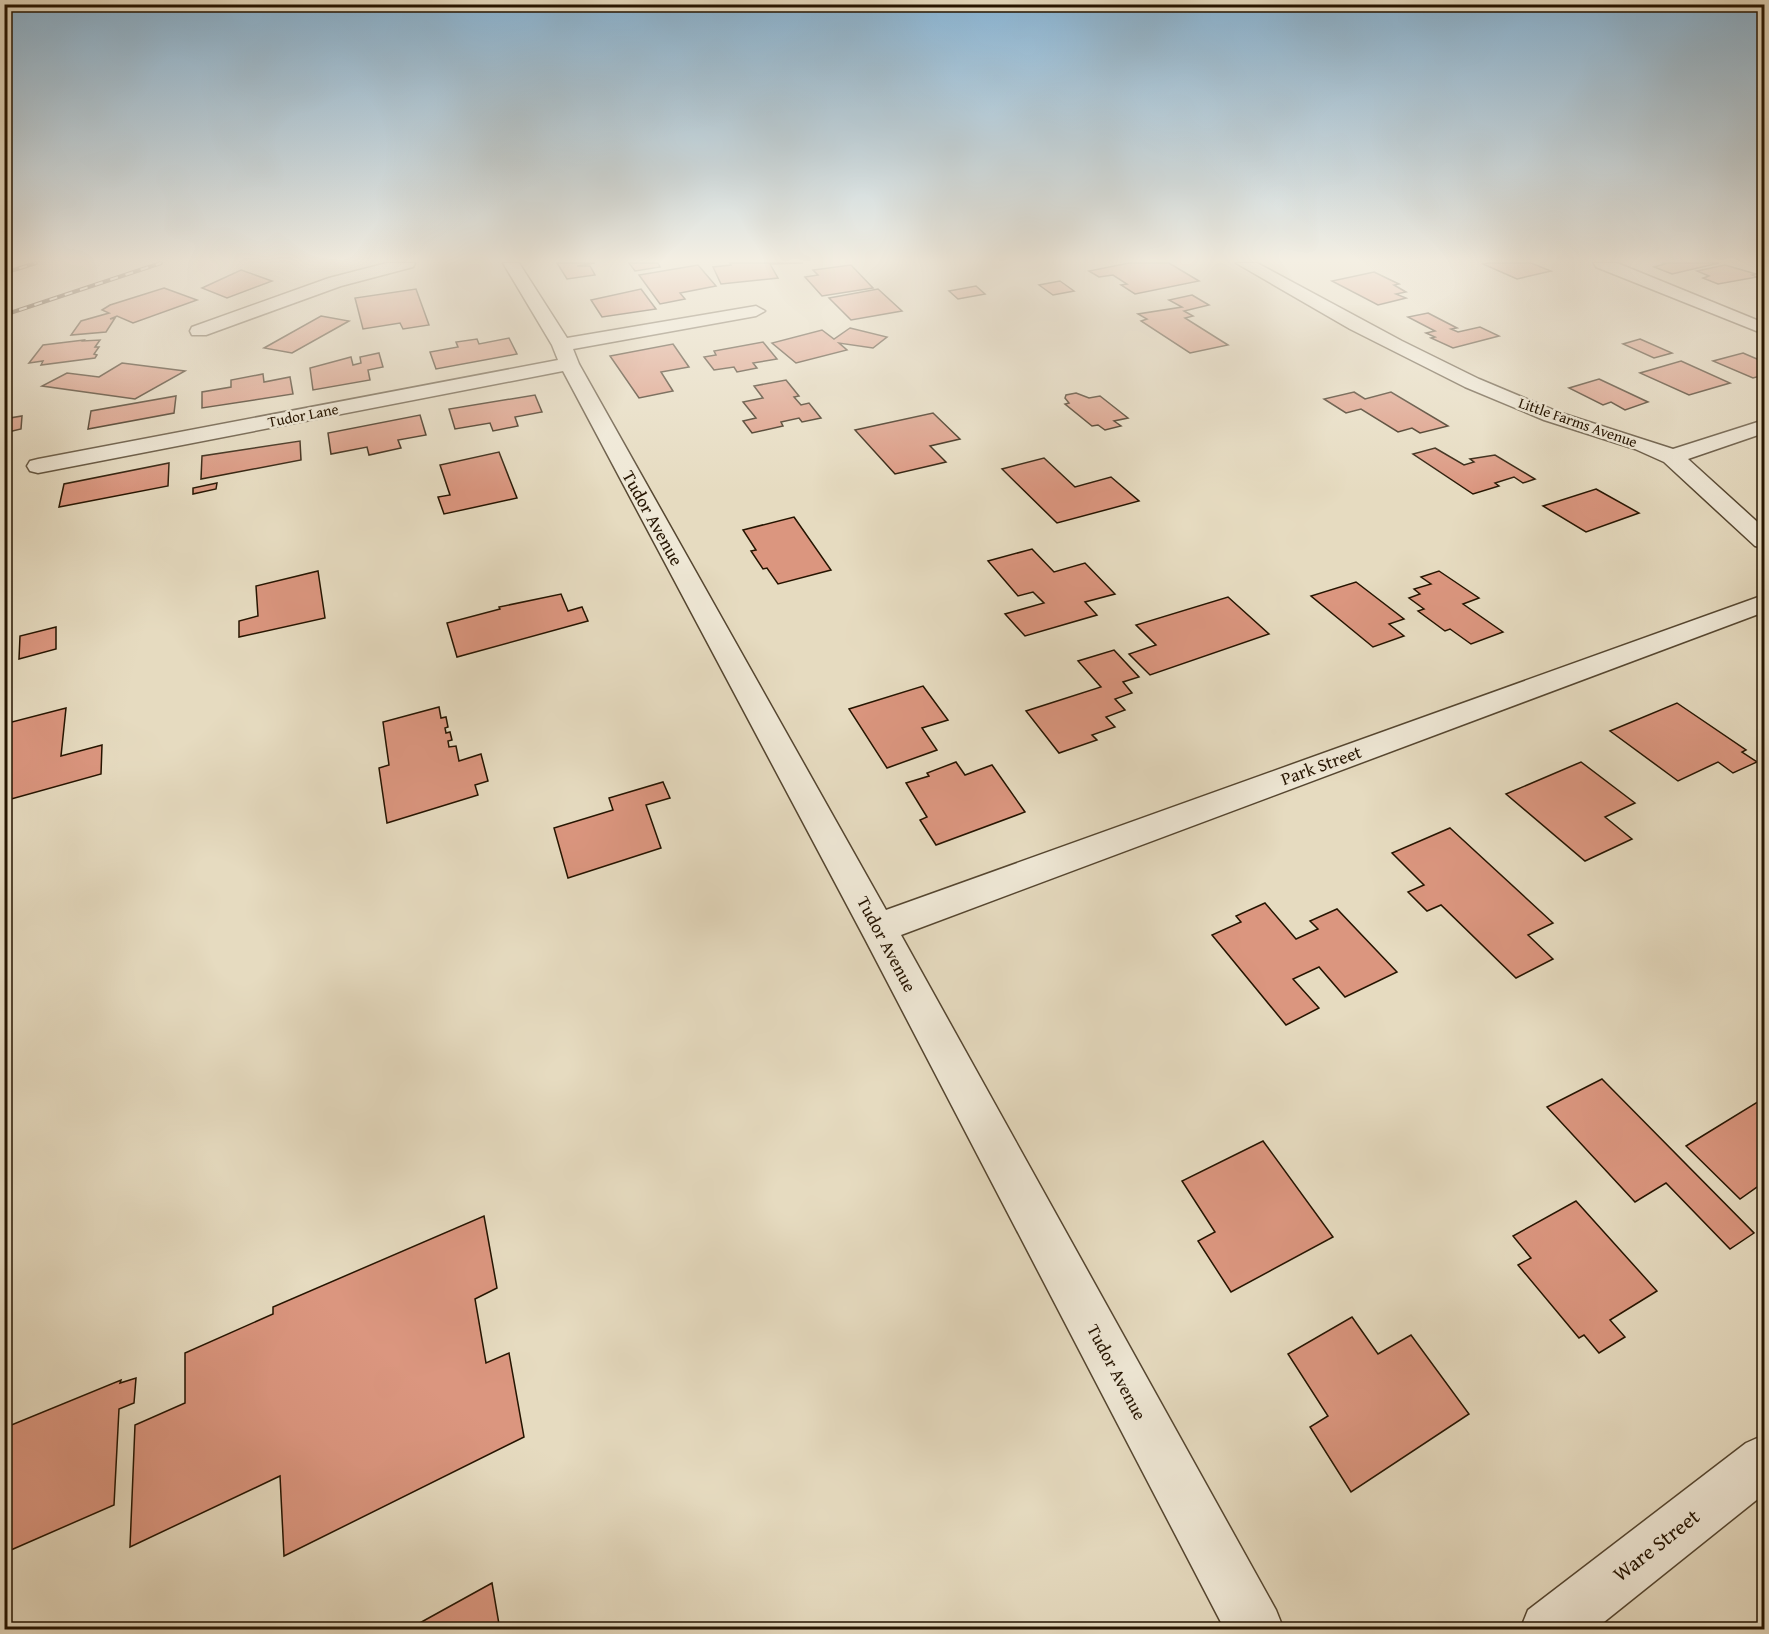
<svg xmlns="http://www.w3.org/2000/svg" width="1769" height="1634" font-family="'Gentium Book Plus',serif">
<rect width="100%" height="100%" fill="#e6dbc0"/>
<filter id="stains"><feTurbulence type="fractalNoise" baseFrequency=".00333" numOctaves="4"/><feColorMatrix values="0 0 0 0 .2 0 0 0 0 .09 0 0 0 0 .02 0 0 0 .5 -.17"/></filter>
<radialGradient id="worn" r=".72"><stop offset=".6" stop-color="#630" stop-opacity="0"/><stop offset="1" stop-color="#630" stop-opacity=".3"/></radialGradient>
<g fill="#db967f" stroke="#251400" stroke-width="1.5">
<polygon points="557,263 595,263 577,266 590,266 595,275 567,279"/>
<polygon points="629,263 658,263 660,267 635,271"/>
<polygon points="730,263 803,263 770,264 778,278 721,284 713,267 731,265"/>
<polygon points="1129,263 1169,263 1199,281 1135,294 1121,285 1127,284 1113,275 1099,277 1089,271"/>
<polygon points="1488,263 1531,263 1551,271 1517,279 1483,264"/>
<polygon points="1662,263 1719,263 1672,274 1654,267 1665,264"/>
<polygon points="698,265 716,286 680,293 685,299 660,304 639,275"/>
<polygon points="851,265 873,288 822,296 805,277 818,275 813,270"/>
<polygon points="1725,265 1756,274 1752,275 1757,277 1718,284 1703,278 1709,276 1697,271"/>
<polygon points="241,270 272,281 227,298 202,288"/>
<polygon points="1374,272 1399,284 1394,285 1406,292 1396,294 1406,298 1378,305 1332,281"/>
<polygon points="1060,281 1074,291 1053,295 1039,285"/>
<polygon points="976,286 985,294 958,299 949,291"/>
<polygon points="164,288 197,300 133,323 117,316 110,319 115,318 106,332 71,335 81,321 109,313 102,310 110,305"/>
<polygon points="416,289 429,325 403,329 400,323 363,329 355,298"/>
<polygon points="641,289 656,309 602,317 591,300"/>
<polygon points="878,289 902,311 851,320 829,298"/>
<polygon points="1192,295 1209,305 1184,311 1193,316 1185,318 1228,345 1190,353 1141,321 1147,319 1138,314 1182,307 1169,300"/>
<polygon points="1428,313 1457,328 1451,329 1458,332 1480,327 1499,336 1453,348 1431,338 1435,337 1426,333 1435,331 1408,317"/>
<polygon points="321,316 349,321 292,353 264,348"/>
<polygon points="850,328 887,337 873,348 839,343 847,350 796,363 772,343 822,330 834,339"/>
<polygon points="509,338 517,354 436,369 430,352 458,347 456,342 477,339 479,344"/>
<polygon points="1640,339 1672,353 1654,358 1623,344"/>
<polygon points="84,340 83,341 100,340 95,347 99,347 94,354 97,355 95,358 41,365 43,361 29,363 43,345"/>
<polygon points="763,342 777,359 753,363 757,368 737,372 734,367 714,370 704,357 716,355 714,351"/>
<polygon points="673,344 689,367 661,372 673,391 639,398 610,356"/>
<polygon points="379,353 383,367 368,370 370,380 313,390 310,368 351,357 353,365 361,363 360,357"/>
<polygon points="1743,353 1764,362 1764,375 1753,378 1713,361"/>
<polygon points="1681,361 1730,383 1689,395 1640,373"/>
<polygon points="122,363 185,371 135,399 42,386 67,373 99,377"/>
<polygon points="263,374 264,382 290,377 293,394 202,408 202,392 231,387 231,380"/>
<polygon points="1599,379 1648,402 1625,410 1611,402 1603,405 1569,388"/>
<polygon points="786,380 799,396 794,397 801,405 809,403 821,418 802,422 799,418 781,422 783,426 752,433 743,421 756,418 743,402 763,398 754,386"/>
<polygon points="1354,392 1365,399 1391,392 1448,426 1420,433 1412,428 1398,432 1361,409 1346,413 1324,399"/>
<polygon points="1076,393 1089,398 1100,396 1128,418 1114,421 1121,426 1105,430 1098,425 1092,426 1065,404 1069,403 1065,398 1066,395"/>
<polygon points="535,395 542,412 515,417 518,426 493,431 490,423 455,429 449,409"/>
<polygon points="176,396 174,413 88,429 91,411"/>
<polygon points="933,413 960,439 930,446 946,462 895,474 855,430"/>
<polygon points="420,415 426,435 398,440 401,448 369,455 367,447 331,454 328,433"/>
<polygon points="22,416 21,429 4,433 4,419"/>
<polygon points="300,441 301,460 201,479 202,456"/>
<polygon points="1435,448 1464,465 1474,462 1470,459 1495,455 1535,479 1523,483 1514,477 1495,483 1499,486 1473,494 1413,454"/>
<polygon points="499,452 517,498 444,514 438,497 450,495 440,465"/>
<polygon points="1044,458 1075,487 1111,477 1139,501 1057,523 1002,469"/>
<polygon points="169,463 168,486 59,507 64,484"/>
<polygon points="217,483 216,489 193,494 193,488"/>
<polygon points="1596,489 1639,513 1586,532 1543,506"/>
<polygon points="794,517 831,570 778,584 767,568 763,569 751,551 756,550 743,530"/>
<polygon points="1032,549 1054,572 1085,563 1115,594 1085,602 1097,615 1025,636 1005,614 1044,603 1033,592 1018,596 988,561"/>
<polygon points="318,571 325,618 239,637 239,621 258,616 256,586"/>
<polygon points="1439,571 1479,598 1463,604 1503,632 1471,644 1450,629 1445,631 1418,611 1424,609 1409,598 1420,594 1414,589 1431,584 1421,577"/>
<polygon points="1356,582 1404,619 1389,624 1404,636 1373,647 1311,596"/>
<polygon points="561,594 568,611 582,607 588,621 457,657 447,623 500,609 499,607"/>
<polygon points="1228,597 1269,634 1150,675 1129,654 1156,645 1136,625"/>
<polygon points="56,627 56,649 19,659 20,636"/>
<polygon points="1114,650 1139,677 1123,682 1132,693 1115,699 1125,710 1106,717 1115,727 1092,735 1097,740 1059,753 1026,711 1101,687 1078,661"/>
<polygon points="923,686 948,720 922,728 937,750 887,768 849,709"/>
<polygon points="1677,703 1746,750 1742,752 1757,762 1733,773 1718,762 1678,781 1610,731"/>
<polygon points="439,707 441,718 446,717 448,727 445,728 446,733 450,732 452,740 448,741 449,747 456,746 459,761 481,754 488,781 475,785 478,795 387,823 379,768 389,765 383,722"/>
<polygon points="66,708 61,756 102,745 101,774 4,801 4,724"/>
<polygon points="956,762 965,775 992,765 1025,812 936,845 920,820 927,817 906,783 929,776 927,773"/>
<polygon points="1581,762 1635,803 1605,817 1632,839 1585,861 1506,794"/>
<polygon points="663,782 670,798 646,805 661,848 568,878 554,828 613,810 609,798"/>
<polygon points="1450,828 1553,923 1528,935 1553,959 1516,978 1441,905 1427,911 1408,892 1424,885 1392,853"/>
<polygon points="1265,903 1296,939 1318,929 1310,921 1337,909 1397,972 1345,997 1319,967 1293,979 1319,1008 1286,1025 1212,935 1241,922 1236,916"/>
<polygon points="1602,1079 1754,1233 1730,1249 1666,1183 1635,1202 1547,1107"/>
<polygon points="1764,1098 1764,1182 1740,1199 1686,1146"/>
<polygon points="1263,1141 1333,1237 1231,1292 1198,1241 1215,1232 1182,1181"/>
<polygon points="1576,1201 1657,1291 1610,1320 1625,1337 1599,1353 1584,1335 1579,1338 1518,1265 1531,1258 1513,1236"/>
<polygon points="484,1216 497,1288 475,1299 486,1363 509,1353 524,1437 284,1556 280,1476 130,1547 135,1425 185,1403 185,1353 273,1314 273,1307"/>
<polygon points="1352,1317 1378,1354 1411,1335 1469,1414 1351,1492 1310,1427 1328,1416 1288,1354"/>
<polygon points="136,1378 134,1403 119,1409 114,1505 4,1553 4,1428 121,1380 120,1383"/>
<polygon points="492,1583 500,1630 407,1630"/>
</g>
<g fill="none" stroke-linecap="round" stroke-linejoin="round">
<g stroke="#554630" stroke-width="3">
<g id="minor">
<polygon points="387,263 415,263 413,267 341,286 206,335 192,335 190,331 192,327 329,278"/>
<polygon points="503,263 519,263 567,338 756,306 765,311 756,316 573,349 579,364 886,910 1764,595 1764,612 901,935 1276,1610 1284,1630 1225,1630 865,939 563,371 38,473 30,471 27,466 30,461 38,459 558,360 552,345"/>
<polygon points="1236,263 1257,263 1402,341 1479,379 1558,412 1673,449 1764,420 1764,433 1688,459 1764,528 1764,548 1755,546 1664,462 1635,449 1544,420 1465,387 1350,329"/>
<polygon points="1594,263 1617,263 1764,323 1764,334 1596,267"/>
<polygon points="1764,1435 1764,1494 1594,1630 1520,1630 1528,1610 1746,1443"/>
</g>
</g>
<use href="#minor" fill="#efe8d6" fill-rule="evenodd"/>
<g stroke="#251400" stroke-width="4">
<g id="rail">
<polyline points="4,273 36,263"/>
<polyline points="4,315 161,263"/>
</g>
</g>
<use href="#rail" stroke="#efe8d6" stroke-width="2" stroke-dasharray="8" stroke-linecap="butt"/>
</g>
<linearGradient id="sky" x2="0" y2="1"><stop stop-color="#89b6d7"/><stop offset="0.53" stop-color="#f4efe3"/><stop offset="1" stop-color="#f4efe3" stop-opacity="0"/></linearGradient>
<rect width="1769" height="492" fill="url(#sky)"/>
<g text-anchor="middle" dominant-baseline="central" stroke-width="5" stroke-linejoin="round" paint-order="stroke">
<g font-size="15" fill="#251400" stroke="#efe8d6">
<text transform="translate(303 415) rotate(-11)">Tudor Lane</text>
<text transform="translate(1578 422) rotate(19)">Little Farms Avenue</text>
</g>
<g font-size="18" fill="#251400" stroke="#efe8d6">
<text transform="translate(653 518) rotate(61)">Tudor Avenue</text>
<text transform="translate(1321 765) rotate(-20)">Park Street</text>
<text transform="translate(887 944) rotate(62)">Tudor Avenue</text>
<text transform="translate(1117 1372) rotate(62)">Tudor Avenue</text>
</g>
<g font-size="21" fill="#251400" stroke="#efe8d6">
<text transform="translate(1656 1545) rotate(-38)">Ware Street</text>
</g>
</g>
<rect width="1769" height="1634" fill="none" stroke="#e6dbc0" stroke-width="24"/>
<rect x="6" y="6" width="1757" height="1622" fill="none" stroke="#251400" stroke-width="3"/>
<rect x="12" y="12" width="1745" height="1610" fill="none" stroke="#251400" stroke-width="1.5"/>
<rect width="100%" height="100%" filter="url(#stains)"/>
<rect width="100%" height="100%" fill="url(#worn)"/>
</svg>
